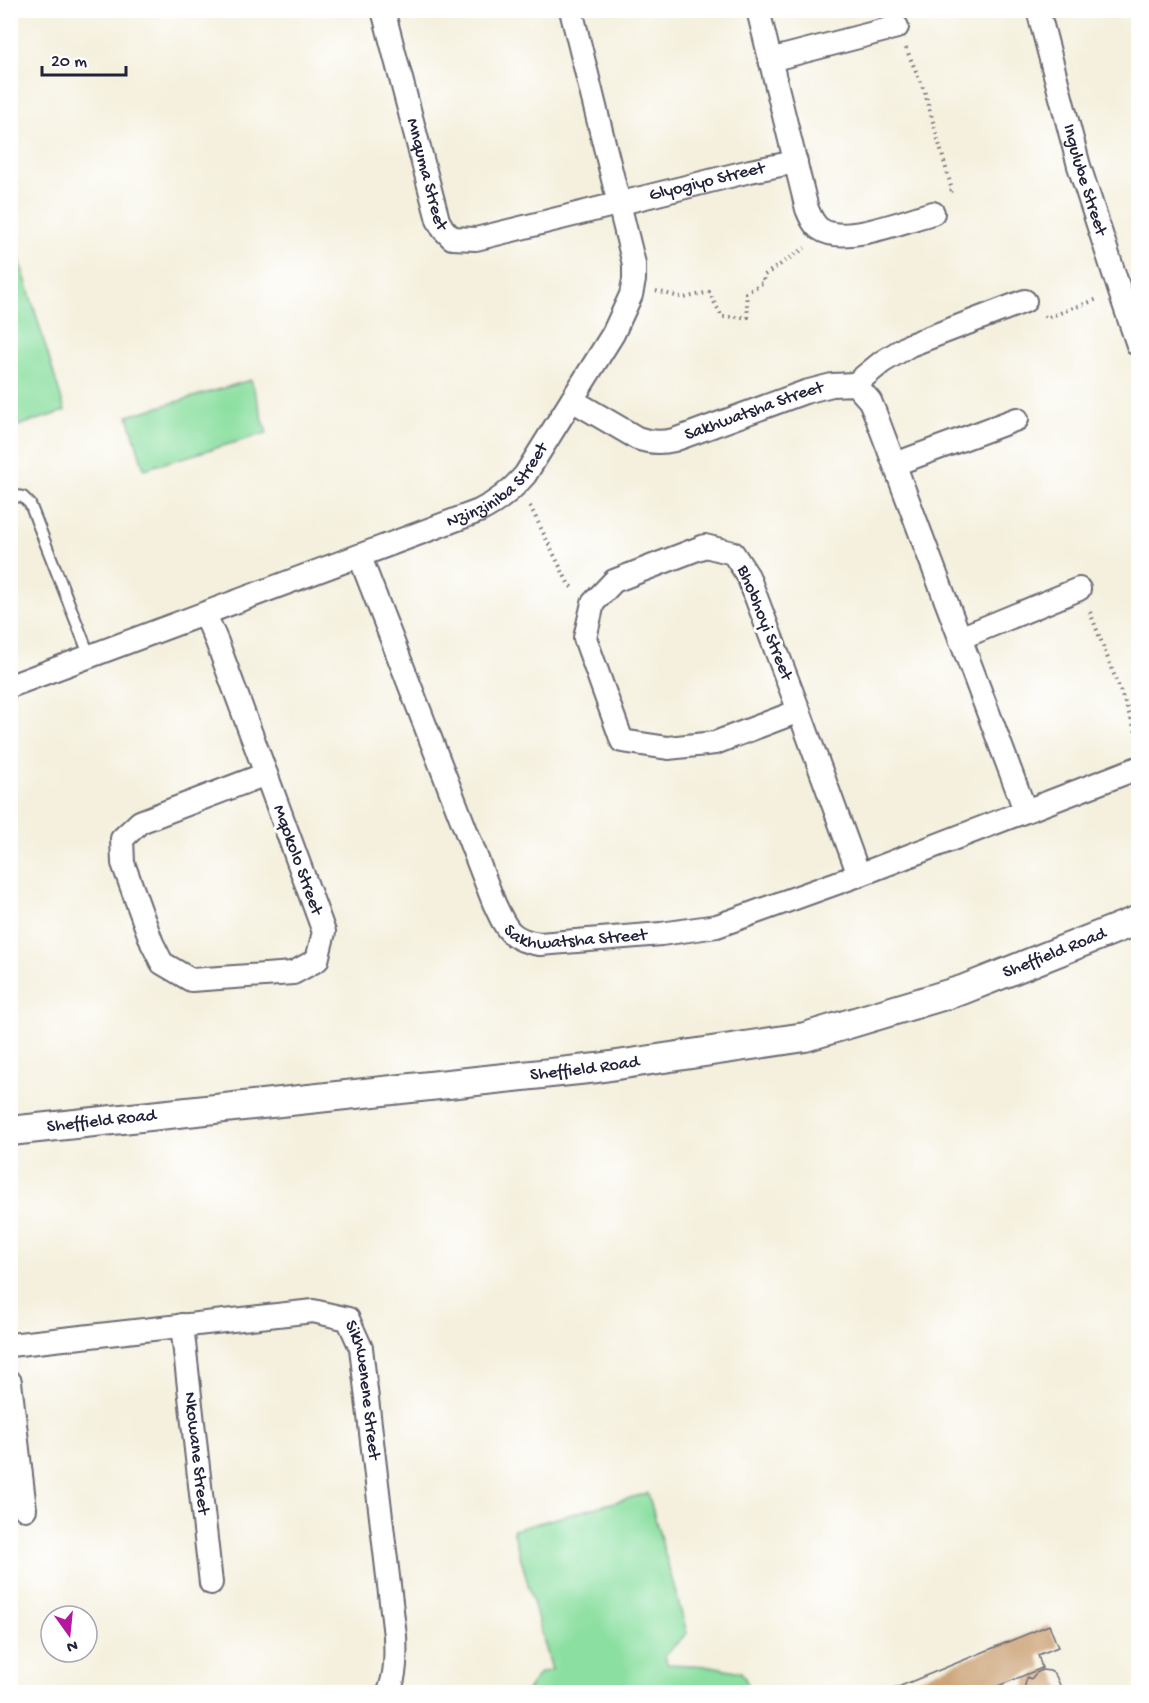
<svg xmlns="http://www.w3.org/2000/svg" width="1149" height="1703" font-family="'Gochi Hand',sans-serif">
<rect width="100%" height="100%" fill="#fff"/>
<filter id="ink" filterUnits="userSpaceOnUse"><feTurbulence type="fractalNoise" baseFrequency=".0167" numOctaves="2"/><feDisplacementMap in="SourceGraphic" scale="12" xChannelSelector="R" yChannelSelector="G"/><feConvolveMatrix kernelMatrix="1 2 1 2 8 2 1 2 1" color-interpolation-filters="sRGB"/></filter>
<filter id="wash" filterUnits="userSpaceOnUse"><feTurbulence type="fractalNoise" baseFrequency=".008" numOctaves="4" result="noise"/><feDisplacementMap in="SourceGraphic" scale="24" xChannelSelector="R" yChannelSelector="G"/><feGaussianBlur stdDeviation="1.35" result="paint"/><feColorMatrix in="noise" values="0 0 0 0 0 0 0 0 0 0 0 0 0 0 0 0 0 1.4 0 .05"/><feComposite in="paint" operator="in"/></filter>
<g filter="url(#wash)">
<rect width="100%" height="100%" fill="#f4f0dd"/>
<g fill="#8bdfa0" stroke="#56806e" stroke-width="1.5">
<polygon points="10,228 65,411 11,428 10,428"/>
<polygon points="251,380 267,433 144,469 128,416"/>
<polygon points="648,1493 687,1633 665,1655 667,1664 711,1666 741,1672 746,1680 750,1692 526,1692 540,1673 552,1670 513,1530"/>
</g>
<g id="blocks">
<g fill="#c99e70">
<polygon points="1049,1625 1058,1647 1038,1655 1042,1668 998,1686 1000,1692 886,1692"/>
<polygon points="1042,1670 1050,1671 1055,1674 1060,1685 1059,1692 1026,1692 1025,1685 1027,1677 1031,1679 1036,1673"/>
</g>
</g>
</g>
<g filter="url(#ink)">
<use href="#blocks" fill-opacity="0" stroke="#6c6a74" stroke-width="1.5"/>
<g fill="none" stroke-linecap="round" stroke-linejoin="round">
<g stroke="#6c6a74" stroke-width="14">
<polyline id="service" points="10,495 23,497 30,504 90,657"/>
</g>
<g stroke="#6c6a74" stroke-width="26">
<g id="minor">
<path id="s1" d="M383,10l55,210 5,9 9,9 24,1 274,-68 46,-9"/>
<path d="M758,10l49,199c3,7 6,15 13,20 24,17 86,-9 113,-16"/>
<path id="s2" d="M1038,10l41,156 41,126 18,53"/>
<polyline points="770,60 897,27"/>
<polyline points="855,384 882,362 910,345 1025,301"/>
<path id="s3" d="M572,400l65,38c13,5 24,5 37,2l131,-48 27,-7 23,-1 15,17 5,12 150,397"/>
<polyline points="895,464 1017,419"/>
<polygon points="705,546 733,553 748,576 799,711 715,743 668,748 622,741 585,638 593,603 614,581"/>
<path id="s4" d="M360,557l134,346c12,26 16,37 46,41l121,-10 56,-8 142,-51 279,-107"/>
<polyline points="205,614 217,642 266,774"/>
<polyline points="960,638 1079,589"/>
<path id="s5" d="M10,686l469,-175c19,-9 32,-20 46,-36l88,-141 18,-39 3,-15v-16l-63,-254"/>
<polyline points="799,711 859,875"/>
<polygon points="266,774 324,932 317,960 293,973 191,980 162,963 152,943 123,863 122,839 140,822"/>
<path id="s6" d="M182,1325l29,258"/>
<path id="s7" d="M10,1345l303,-34 35,8 13,29 34,288c1,20 1,38 -6,56"/>
<polyline points="10,1382 25,1509"/>
</g>
</g>
<g stroke="#6c6a74" stroke-width="32">
<g id="tertiary">
<path id="s8" d="M10,1131l587,-63 208,-31 157,-47 176,-70"/>
</g>
</g>
<g stroke="#6c6a74" stroke-width="4" stroke-dasharray="1.5 4.5" stroke-linecap="butt">
<polyline points="906,48 925,93 952,190 949,194"/>
<polyline points="656,291 684,298 709,292 722,317 748,317 746,293 764,282 763,276 805,248"/>
<polyline points="1044,316 1046,318 1098,299"/>
<polyline points="530,506 569,585 574,589"/>
<polyline points="1090,612 1138,737"/>
</g>
<use href="#service" stroke="#fff" stroke-width="10"/>
<use href="#minor" stroke="#fff" stroke-width="22"/>
<use href="#tertiary" stroke="#fff" stroke-width="28"/>
</g>
</g>
<g text-anchor="middle" dominant-baseline="central" stroke-width="6" stroke-linejoin="round" paint-order="stroke">
<g font-size="18" fill="#22223b" stroke="#fff">
<text stroke="none"><textPath href="#s1" startOffset="170">Mnquma Street</textPath></text>
<text stroke="none"><textPath href="#s2" startOffset="176">Ingulube Street</textPath></text>
<text stroke="none"><textPath href="#s1" startOffset="502">Glyogiyo Street</textPath></text>
<text stroke="none"><textPath href="#s3" startOffset="198">Sakhwatsha Street</textPath></text>
<text stroke="none"><textPath href="#s5" startOffset="531">Nzinziniba Street</textPath></text>
<text transform="translate(764 623) rotate(68)">Bhobhoyi Street</text>
<text transform="translate(297 860) rotate(70)">Mqokolo Street</text>
<text stroke="none"><textPath href="#s4" startOffset="471">Sakhwatsha Street</textPath></text>
<text stroke="none"><textPath href="#s8" startOffset="1064">Sheffield Road</textPath></text>
<text stroke="none"><textPath href="#s8" startOffset="578">Sheffield Road</textPath></text>
<text stroke="none"><textPath href="#s8" startOffset="92">Sheffield Road</textPath></text>
<text stroke="none"><textPath href="#s7" startOffset="414">Sikhwenene Street</textPath></text>
<text stroke="none"><textPath href="#s6" startOffset="129">Nkowane Street</textPath></text>
</g>
</g>
<rect width="1149" height="1703" fill="none" stroke="#fff" stroke-width="36"/>
<g transform="translate(69 1634) rotate(165)"><circle r="28" fill="#ffffff" stroke="#a7a7b1" stroke-width="1.5"/>
<path d="M0-4.5L10 22L0 15L-10 22Z" fill="#b5179e"/>
<text y="-9" font-size="16" font-weight="bold" text-anchor="middle" fill="#22223b">N</text>
</g>
<path d="M42 66v9h84v-9" fill="none" stroke="#22223b" stroke-width="3"/>
<text x="51" y="66" font-size="18" fill="#22223b" stroke="#ffffff" stroke-width="4.5" paint-order="stroke">20 m</text>
</svg>
